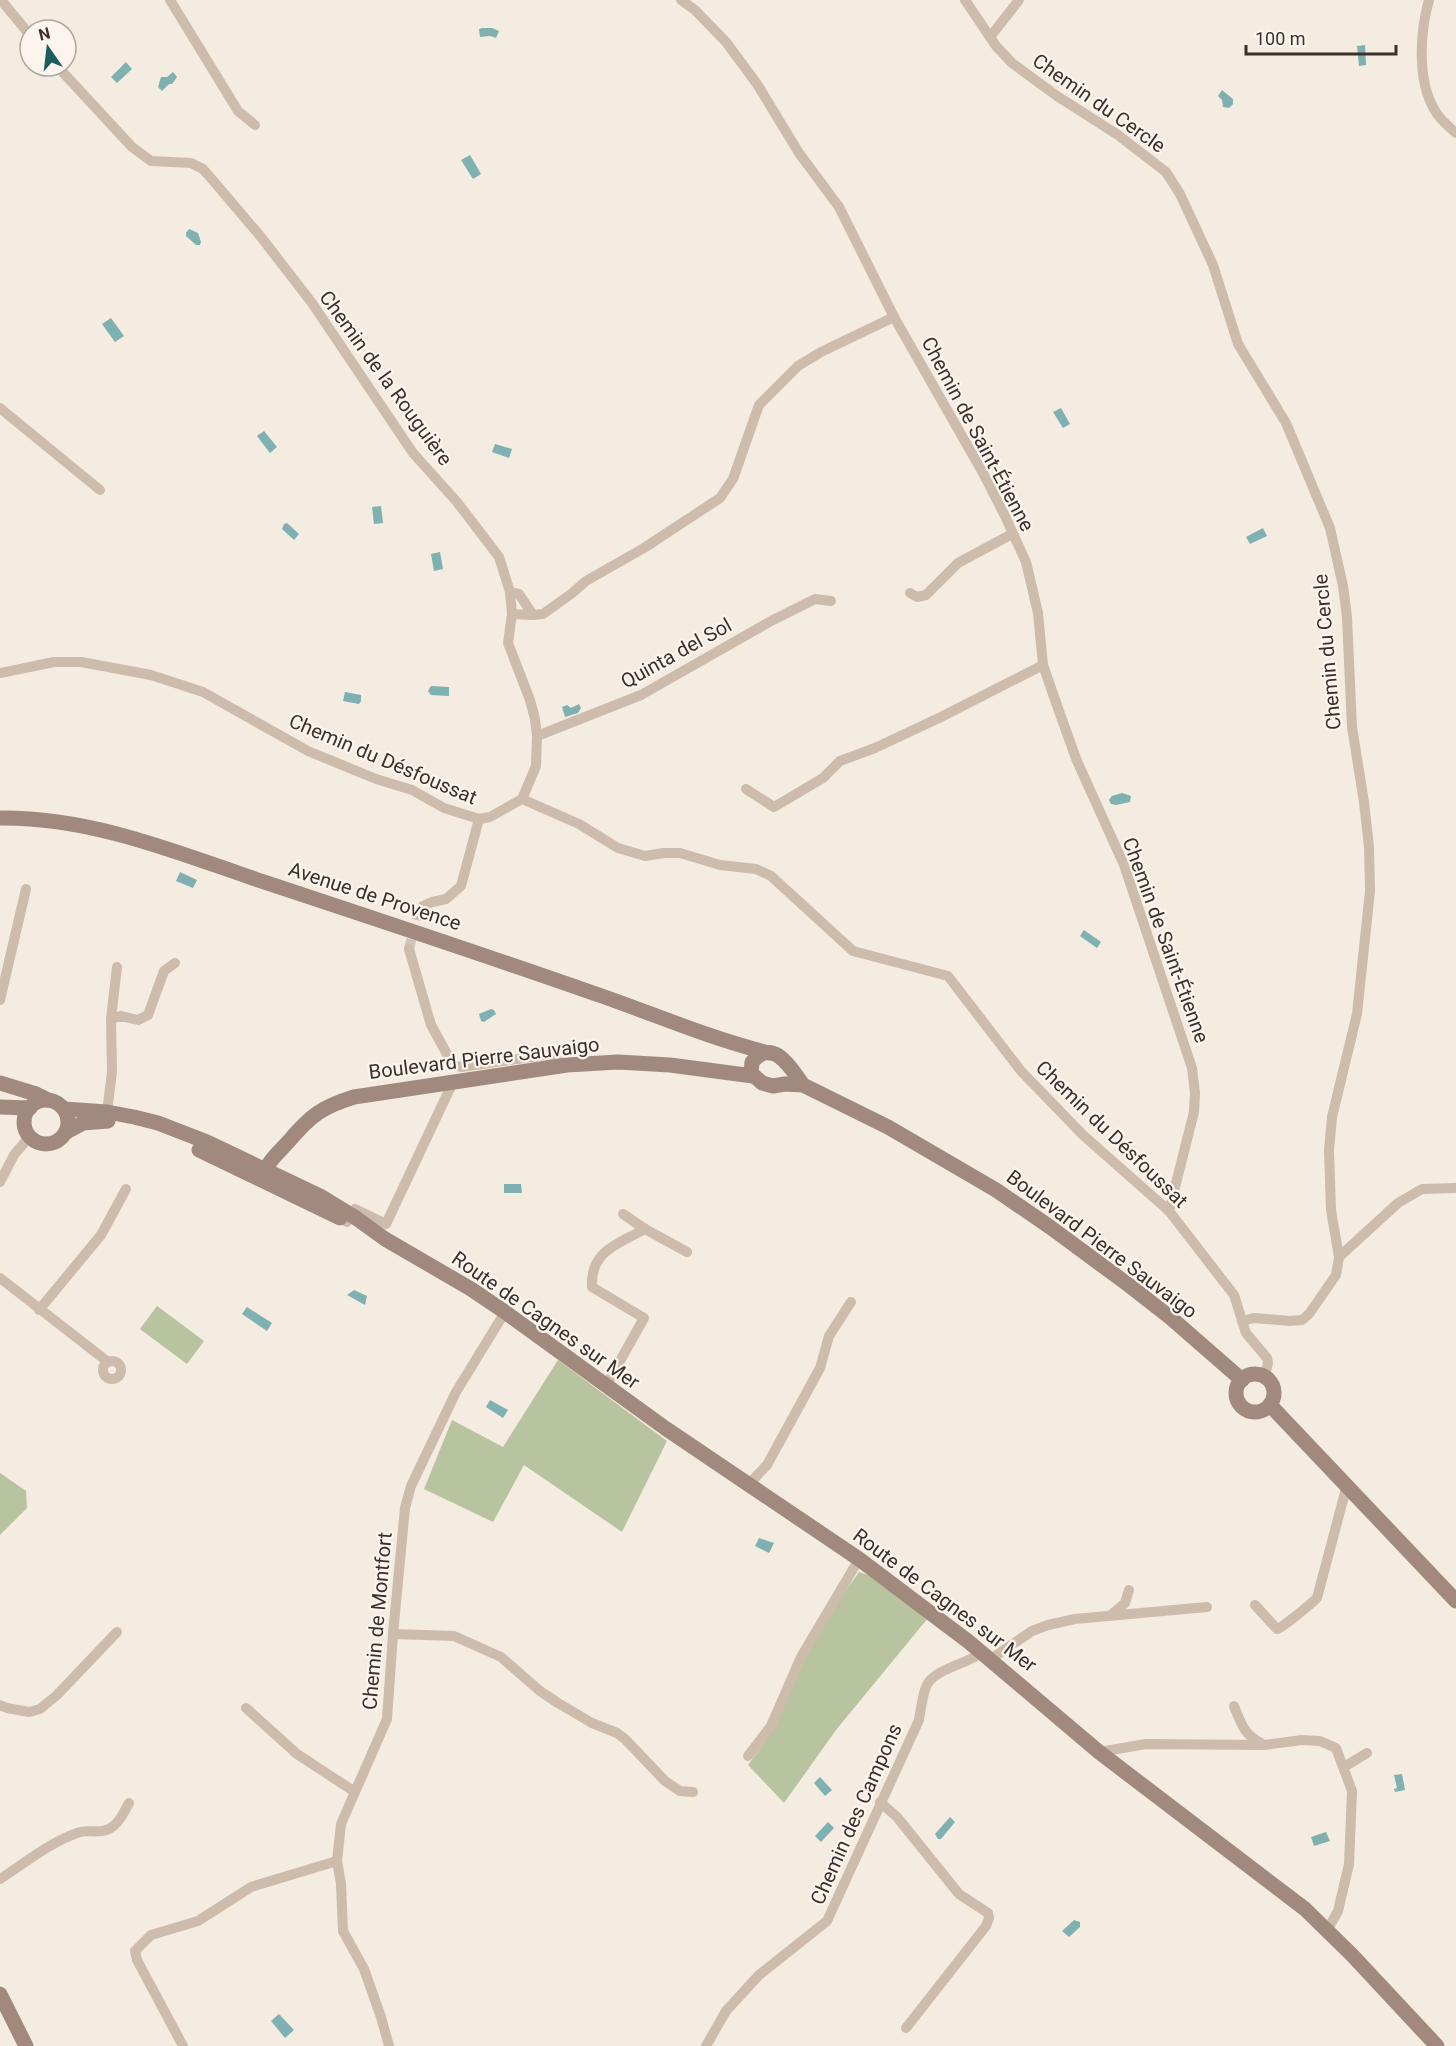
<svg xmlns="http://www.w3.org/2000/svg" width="1456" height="2046" font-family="Roboto,sans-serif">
<rect width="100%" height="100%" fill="#f4ebe1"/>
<g fill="#b8c4a0">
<polygon points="157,1306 204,1341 187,1364 140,1329"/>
<polygon points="558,1360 667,1441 622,1532 524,1465 493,1522 424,1489 452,1420 503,1447"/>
<polygon points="0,1473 26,1491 27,1508 0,1535"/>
<polygon points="859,1572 868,1575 928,1618 836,1730 784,1803 748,1765 775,1728 797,1675 823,1623"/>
</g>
<g fill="#7fb0b2">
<polygon points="482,28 492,28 499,31 496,38 490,36 480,37 479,29"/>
<polygon points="1365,45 1366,65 1359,66 1357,46"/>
<polygon points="126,62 132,69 117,83 111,77"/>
<polygon points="173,72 177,77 172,84 169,84 162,91 158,87 161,77 167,77"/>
<polygon points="1222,90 1233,99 1233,104 1229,108 1223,107 1222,100 1218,96"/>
<polygon points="470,155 481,174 473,179 461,160"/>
<polygon points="189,229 198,233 201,242 200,245 196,245 186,236 186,233"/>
<polygon points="111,318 124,336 115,342 102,324"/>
<polygon points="1061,408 1070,424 1063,428 1053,412"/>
<polygon points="264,431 277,447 270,453 257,436"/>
<polygon points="495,444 512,449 509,458 492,452"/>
<polygon points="381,506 383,523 374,524 372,507"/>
<polygon points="287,523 299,534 294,540 282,529 284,524"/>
<polygon points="1263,528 1267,536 1250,544 1246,537"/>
<polygon points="440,552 443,569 434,571 431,554"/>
<polygon points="431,686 449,687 449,696 431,695 428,691"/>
<polygon points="345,692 361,695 361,701 359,704 343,701"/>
<polygon points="579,704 581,708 578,713 565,717 562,707 567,705 571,708"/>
<polygon points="1122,793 1131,796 1130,802 1116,805 1111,804 1109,800 1112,796"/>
<polygon points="180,872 197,880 193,888 176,881"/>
<polygon points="1084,930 1101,942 1097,948 1080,936"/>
<polygon points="491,1009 494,1010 496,1014 484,1022 481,1021 479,1014"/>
<polygon points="504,1184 521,1184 522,1193 504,1193"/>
<polygon points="354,1290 367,1296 365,1305 347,1295"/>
<polygon points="247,1307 272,1323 267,1331 242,1314"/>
<polygon points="490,1400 508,1410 503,1418 486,1407"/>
<polygon points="759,1538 774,1543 769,1553 755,1546"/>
<polygon points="1402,1774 1405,1790 1395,1792 1394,1789 1397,1788 1394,1775"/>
<polygon points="820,1777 832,1790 825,1796 814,1783"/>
<polygon points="950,1817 955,1822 941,1839 938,1839 935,1834"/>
<polygon points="828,1822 834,1828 821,1842 815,1836"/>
<polygon points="1326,1832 1330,1841 1314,1846 1311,1837"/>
<polygon points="1074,1920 1080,1922 1080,1927 1069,1937 1062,1931"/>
<polygon points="279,2014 294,2030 285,2038 271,2021"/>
</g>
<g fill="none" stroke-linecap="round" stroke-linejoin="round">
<polyline stroke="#cfc6bd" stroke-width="10" stroke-dasharray="10 5" stroke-linecap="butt" points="409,949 418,914"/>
<g stroke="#cdbbac" stroke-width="10">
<polyline points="1,0 30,35"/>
<polyline points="170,0 238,111 255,125"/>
<polyline points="681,0 695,10 726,42 757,84 799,153 839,207 894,317 983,473 1005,516 1026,562 1038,613 1043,665 1060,714 1077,761 1124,865 1192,1068 1195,1093 1194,1112 1169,1211"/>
<polyline points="965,0 996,46 1012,63 1057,96 1118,135 1166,172 1180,194 1213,265 1238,344 1286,423 1330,528 1343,586 1347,617 1352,727 1364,802 1369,847 1370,891 1357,1014 1332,1117 1329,1150 1331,1210 1339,1257 1336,1275 1309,1314 1302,1320 1290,1321 1254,1318 1242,1321"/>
<path d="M1429,0c-9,32 -12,79 5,109 5,10 14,17 22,24"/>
<polyline points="990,37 1019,0"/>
<polyline points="57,66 132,147 151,161 191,163 203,169 216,184 261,237 312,303 413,453 457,502 499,557 510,592 512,614 508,643 530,700 535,719 537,736 536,766 522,799"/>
<polyline points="0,408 100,490"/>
<polyline points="510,592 519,594 533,615 512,614"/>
<polyline points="910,593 917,597 926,595 958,563 1012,534"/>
<polyline points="533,615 543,614 571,594 586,581 644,548 720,498 733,479 759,405 798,366 821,352 894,317"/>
<polyline points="0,673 54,662 81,662 151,675 203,692 308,751 376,779 412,790 444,808 479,819 490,817 522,799 579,824 618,848 645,856 664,853 680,853 720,865 756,869 771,876 853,951 948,976 1021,1071 1083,1135 1169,1211 1234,1295 1246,1333 1267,1358 1268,1363 1265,1376"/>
<polyline points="537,736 641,695 771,621 815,599 831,601"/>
<polyline points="746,789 774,807 823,778 840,761 875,748 941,717 1043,665"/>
<polyline points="418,914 423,906 432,902 446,899 461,886 479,819"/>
<polyline points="409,949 431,1025 453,1065 461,1067 545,1055 566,1065"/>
<polyline points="0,1000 26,889"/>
<polyline points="111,1019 121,1016 138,1020 148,1015 164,971 175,963"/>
<polyline points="107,1112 112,1072 111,1019 117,967"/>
<polyline points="0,1182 14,1155 30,1136"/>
<polyline points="623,1214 645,1229"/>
<polyline points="347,1222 355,1209 386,1224 453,1082"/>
<polyline points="1339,1257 1398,1203 1422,1189 1456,1188"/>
<polyline points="0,1278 108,1362"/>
<polyline points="39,1310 101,1235 126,1189"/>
<circle cx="112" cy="1370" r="9"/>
<path d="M606,1386l38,-68 -52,-31c-2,-36 26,-43 53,-58l42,23"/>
<polyline points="749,1484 767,1465 820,1368 829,1336 851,1302"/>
<path d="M1255,1605l22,24c5,-1 35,-26 40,-31l30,-113"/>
<polyline points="1111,1615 1125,1603 1129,1590"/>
<polyline points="393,1634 454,1636 501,1657 540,1691 558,1703 592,1723 617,1733 625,1739 665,1781 680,1791 693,1792"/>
<polyline points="991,1659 1032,1631 1048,1625 1075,1619 1207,1607"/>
<polyline points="0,1705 7,1708 29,1712 40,1709 57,1695 117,1632"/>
<path d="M1234,1706c7,17 10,29 27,37"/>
<polyline points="246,1708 297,1754 355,1792"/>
<polyline points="1099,1752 1146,1744 1264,1745 1302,1740 1320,1741 1336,1748 1352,1791 1349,1864 1338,1911 1328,1929"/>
<polyline points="748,1756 771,1726 801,1657 859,1559"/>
<polyline points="1344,1767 1367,1753"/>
<polyline points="880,1802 897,1817 959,1894 988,1913 989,1918 986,1926 906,2028"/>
<path d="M0,1879c25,-16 49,-36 77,-46 10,-4 22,1 32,-4 10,-5 15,-17 20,-26"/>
<polyline points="183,2046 137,1960 135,1951 151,1935 198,1921 251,1887 337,1861"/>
<polyline points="389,2046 381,2017 364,1969 343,1931 341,1884 337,1861 341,1824 387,1719 393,1634 405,1508 411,1486 456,1392 505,1312"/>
<path d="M706,2046l20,-35 33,-36 68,-54 92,-201c2,-11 3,-23 7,-33 6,-18 41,-22 56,-35"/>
</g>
<g stroke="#a18a7d" stroke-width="15">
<path d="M0,818c90,-1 174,33 258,62 112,37 224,74 335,113 59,20 115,45 176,60"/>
<polyline points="0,1083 36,1094 48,1100"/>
<path d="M803,1085c-11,-15 -29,-49 -51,-23l-1,11 11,10 11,3 12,-2 18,1 85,42 108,63 54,37 80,59 41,32 71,62"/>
<circle cx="46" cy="1122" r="22"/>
<polyline points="0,1107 30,1108"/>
<polyline points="64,1109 107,1112 134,1117 158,1123 207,1142 320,1196 356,1218 385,1239 471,1289 505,1312 665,1428 859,1559 969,1642 1099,1752 1305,1909 1352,1955 1437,2046"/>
<polyline points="66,1132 83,1123 108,1121"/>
<polyline points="199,1150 340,1218"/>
<path d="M265,1170c6,-12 15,-19 24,-29 22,-26 33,-34 65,-44l213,-32 51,-3 52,3 83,11"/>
<circle cx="1255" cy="1393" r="19"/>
<polyline points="1270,1405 1456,1601"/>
<polyline points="0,1994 26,2046"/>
</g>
</g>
<g text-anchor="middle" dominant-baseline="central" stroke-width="4.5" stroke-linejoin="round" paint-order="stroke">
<g font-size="20" fill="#3b302b" stroke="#fbf5ee">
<text transform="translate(1099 103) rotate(35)">Chemin du Cercle</text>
<text transform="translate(386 378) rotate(54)">Chemin de la Rouguière</text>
<text transform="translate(978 434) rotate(62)">Chemin de Saint-Étienne</text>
<text transform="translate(1327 652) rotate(-95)">Chemin du Cercle</text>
<text transform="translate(676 653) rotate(-29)">Quinta del Sol</text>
<text transform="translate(383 759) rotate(23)">Chemin du Désfoussat</text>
<text transform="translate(375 896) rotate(18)">Avenue de Provence</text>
<text transform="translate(1166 940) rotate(70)">Chemin de Saint-Étienne</text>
<text transform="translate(484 1058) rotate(-7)">Boulevard Pierre Sauvaigo</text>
<text transform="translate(1112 1134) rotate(44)">Chemin du Désfoussat</text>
<text transform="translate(1102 1244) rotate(37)">Boulevard Pierre Sauvaigo</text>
<text transform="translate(546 1320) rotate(35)">Route de Cagnes sur Mer</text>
<text transform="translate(945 1600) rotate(37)">Route de Cagnes sur Mer</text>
<text transform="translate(377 1621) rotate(-85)">Chemin de Montfort</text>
<text transform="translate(856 1814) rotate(-66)">Chemin des Campons</text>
</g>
</g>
<g transform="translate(48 48) rotate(346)"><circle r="28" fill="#fbf5ee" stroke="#aea6a0" stroke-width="1.5"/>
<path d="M0-4.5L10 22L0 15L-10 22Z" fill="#1f5a5e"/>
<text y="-9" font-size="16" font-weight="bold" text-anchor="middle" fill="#3b302b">N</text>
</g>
<path d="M1246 45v9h150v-9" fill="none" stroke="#3b302b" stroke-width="3"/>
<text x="1255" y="45" font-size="18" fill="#3b302b" stroke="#fbf5ee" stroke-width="4.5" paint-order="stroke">100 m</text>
</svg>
